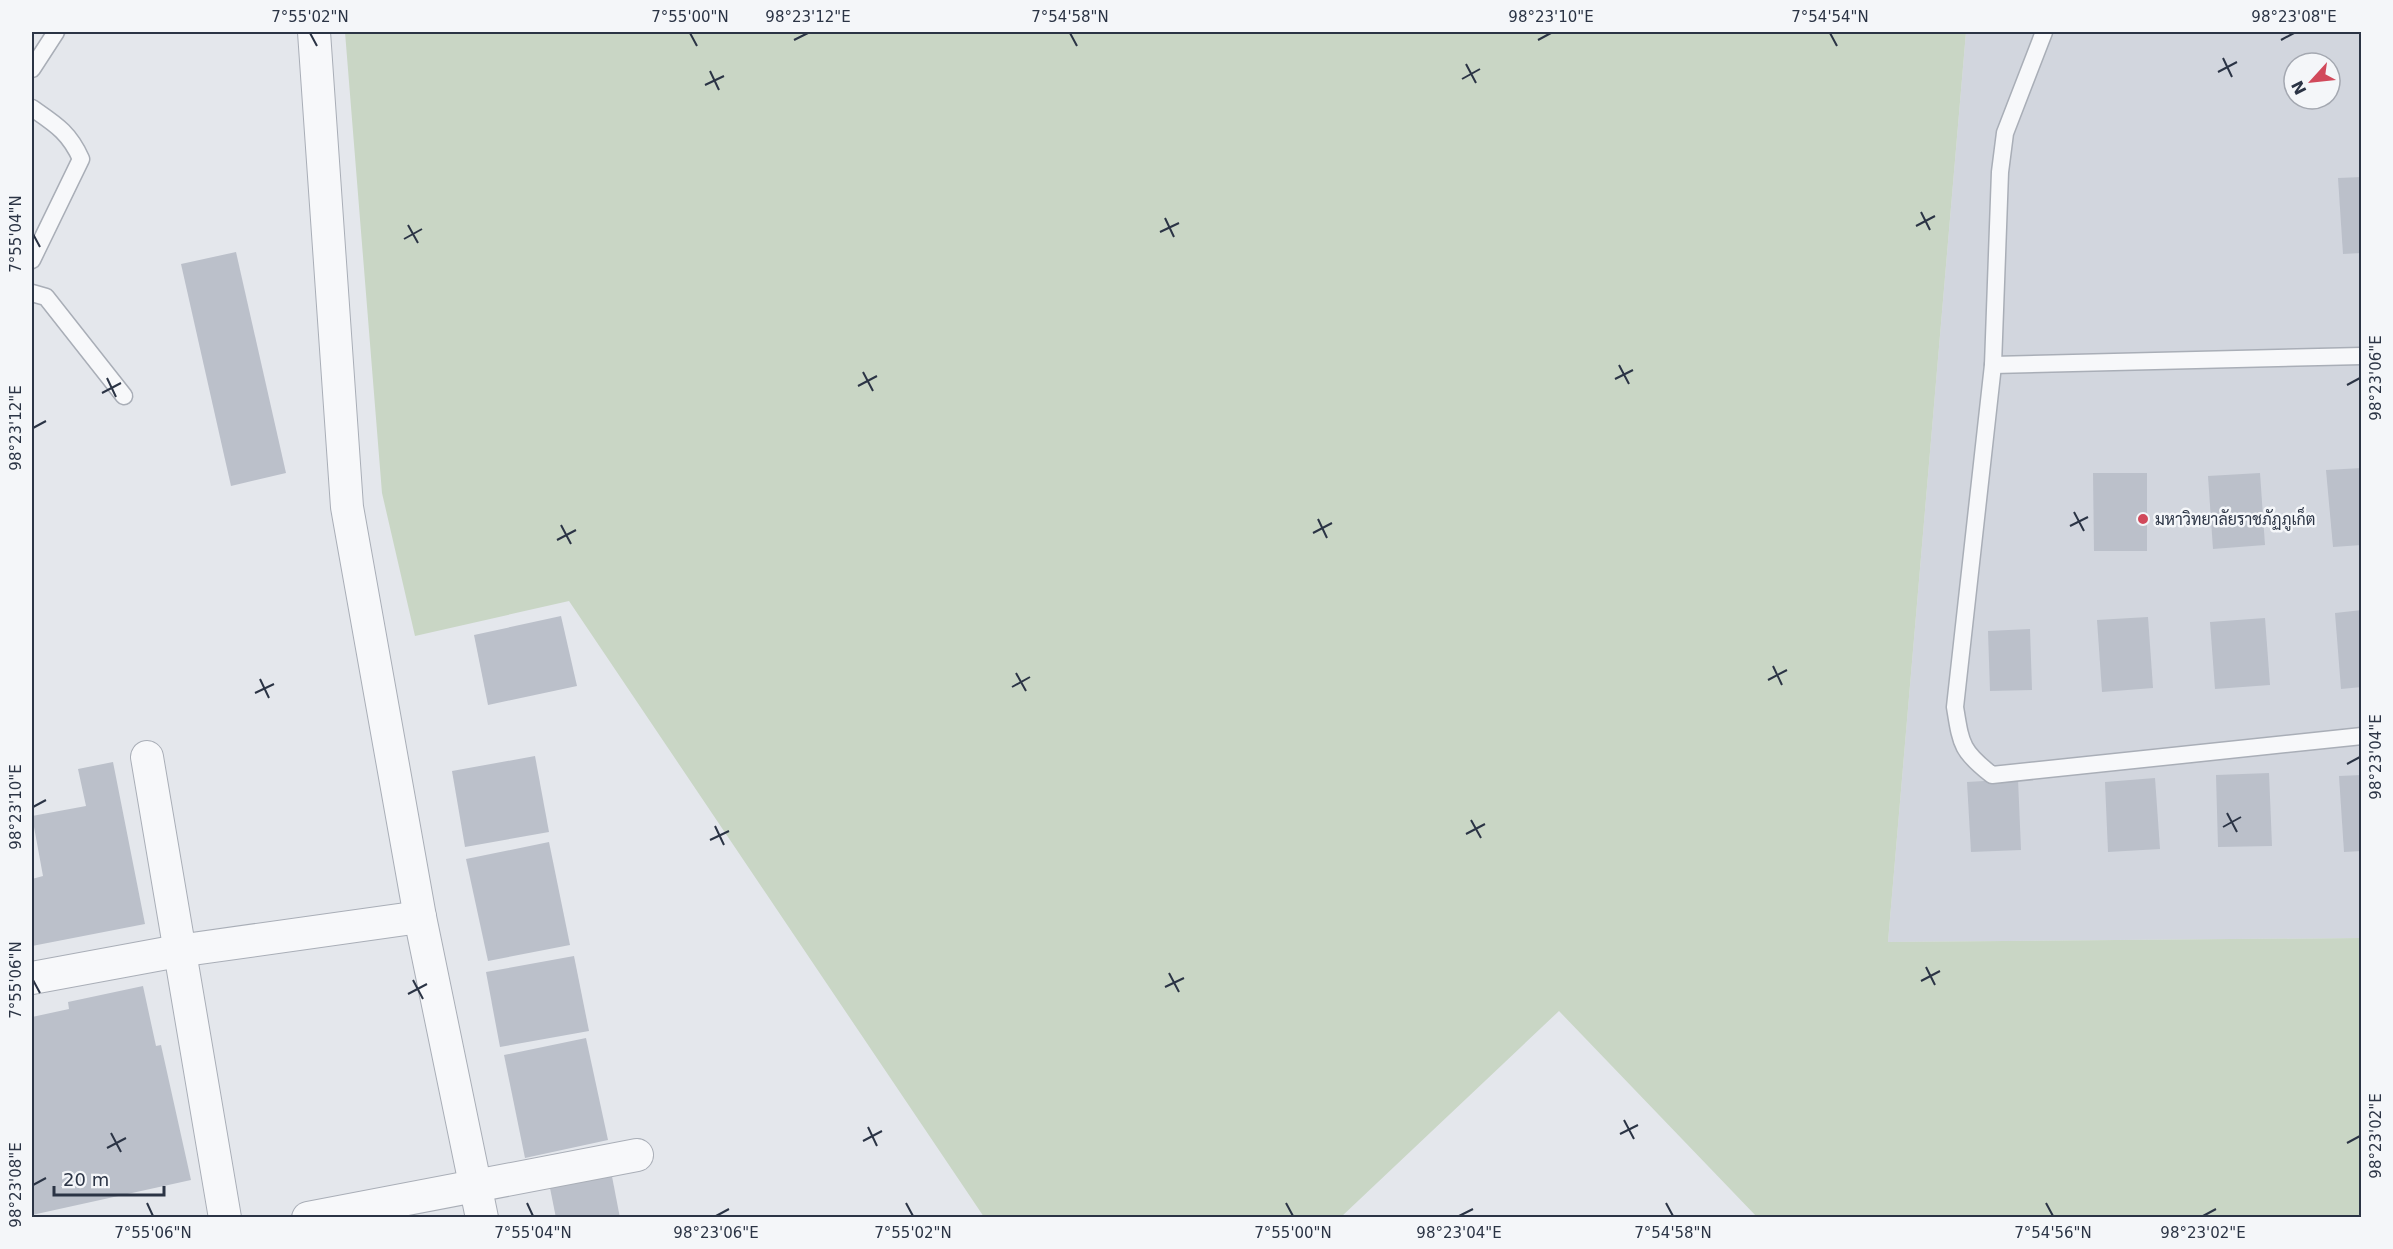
<svg xmlns="http://www.w3.org/2000/svg" width="2393" height="1249" font-family="'DejaVu Sans',Sarabun,sans-serif">
<rect width="100%" height="100%" fill="#e4e7ec"/>
<path fill="#d2d6de" fill-rule="evenodd" d="M1966,32h395v906l-473,4zM2294,63h36v36h-36z"/>
<polygon fill="#c9d6c5" points="345,32 1966,32 1888,942 2361,938 2361,1217 1757,1217 1559,1011 1341,1217 984,1217 569,601 415,636 382,493"/>
<g fill="#bbc0ca">
<polygon points="2362,177 2362,253 2343,254 2338,178"/>
<polygon points="236,252 286,473 231,486 181,264"/>
<polygon points="2362,468 2362,545 2333,547 2326,470"/>
<polygon points="2093,473 2147,473 2147,551 2094,551"/>
<polygon points="2260,473 2265,545 2213,549 2208,476"/>
<polygon points="2362,610 2362,687 2341,689 2335,613"/>
<polygon points="561,616 577,686 488,705 474,635"/>
<polygon points="2148,617 2153,688 2102,692 2097,620"/>
<polygon points="2265,618 2270,685 2215,689 2210,622"/>
<polygon points="2030,629 2032,690 1990,691 1988,631"/>
<polygon points="535,756 549,832 465,847 452,771"/>
<polygon points="113,762 145,924 32,946 32,879 43,876 32,816 86,806 78,769"/>
<polygon points="2269,773 2272,846 2218,847 2216,775"/>
<polygon points="2362,775 2362,851 2344,852 2339,776"/>
<polygon points="2155,778 2160,849 2108,852 2105,782"/>
<polygon points="2018,779 2021,850 1971,852 1967,782"/>
<polygon points="549,842 570,945 488,961 466,859"/>
<polygon points="574,956 589,1031 500,1047 486,972"/>
<polygon points="143,986 156,1046 161,1045 191,1180 32,1215 32,1017 69,1009 68,1002"/>
<polygon points="586,1038 608,1140 525,1158 504,1055"/>
<polygon points="610,1166 620,1218 556,1218 548,1178"/>
</g>
<g fill="none" stroke-linecap="round" stroke-linejoin="round">
<g stroke="#a9aeb7" stroke-width="19">
<g id="lane">
<path d="M2044,32l-39,101 -5,39 -7,193 -38,342c6,37 6,44 37,68l370,-39"/>
<polyline points="32,69 56,32"/>
<path d="M32,108c23,16 37,24 49,51l-49,101"/>
<polyline points="32,293 46,297 124,396"/>
<polyline points="1993,365 2362,356"/>
</g>
</g>
<g stroke="#a9aeb7" stroke-width="34">
<g id="street">
<polyline points="314,32 347,507 420,917 482,1218"/>
<polyline points="147,757 225,1218"/>
<polyline points="32,978 178,951 420,917"/>
<polyline points="308,1218 637,1155"/>
</g>
</g>
<use href="#lane" stroke="#f7f8fa" stroke-width="16"/>
<use href="#street" stroke="#f7f8fa" stroke-width="32"/>
</g>
<path fill="none" stroke="#2b3445" stroke-width="2" d="M310,33l7,13M690,33l7,13M1070,33l7,13M1830,33l7,13M794,40l14,-7M1538,40l13,-7M2281,40l13,-7M2223,58l9,19M1466,64l10,19M710,71l9,19M2218,72l19,-10M1462,79l18,-10M705,85l19,-9M1921,212l9,18M1165,218l9,19M408,225l10,18M1916,226l19,-10M1160,232l19,-9M33,234l7,13M404,239l18,-10M1619,365l10,19M863,372l10,19M107,378l9,19M1615,379l18,-9M2347,385l13,-7M858,386l19,-10M102,393l19,-10M33,428l13,-7M2074,512l10,19M1318,519l9,19M561,525l10,19M2070,526l18,-9M1313,533l19,-10M557,540l19,-10M1773,666l9,19M1016,673l10,18M260,679l9,19M1768,680l19,-10M1012,687l18,-10M255,693l19,-9M2347,764l13,-7M33,807l13,-7M2227,813l10,19M1471,820l10,18M715,826l9,19M2223,827l18,-10M1466,834l19,-10M710,840l19,-9M1926,967l9,18M1169,973l10,19M33,980l7,13M413,980l10,19M1921,981l19,-10M1165,987l19,-9M408,994l19,-10M1624,1120l10,19M868,1127l9,19M111,1133l10,19M1620,1134l18,-9M863,1141l19,-10M2347,1143l13,-7M107,1148l19,-10M33,1185l13,-7M147,1203l6,13M527,1203l6,13M906,1203l7,13M1286,1203l7,13M1666,1203l7,13M2046,1203l7,13M716,1216l13,-7M1459,1216l14,-7M2203,1216l13,-7"/>
<circle fill="#d1495b" stroke="#f4f6f9" stroke-width="2" cx="2143" cy="519" r="6"/>
<g text-anchor="middle" dominant-baseline="central" stroke-width="5" stroke-linejoin="round" paint-order="stroke">
<g font-size="16" fill="#2b3445" stroke="#f4f6f9" text-anchor="start">
<text x="2155" y="519">มหาวิทยาลัยราชภัฏภูเก็ต</text>
</g>
</g>
<rect width="2393" height="1249" fill="none" stroke="#f4f6f9" stroke-width="66"/>
<g transform="translate(2312 81) rotate(243)"><circle r="28" fill="#f4f6f9" stroke="#a4a8b1" stroke-width="1.5"/>
<path d="M0-4.5L10 22L0 15L-10 22Z" fill="#d1495b"/>
<text y="-9" font-size="16" font-weight="bold" text-anchor="middle" fill="#2b3445">N</text>
</g>
<path d="M54 1186v9h110v-9" fill="none" stroke="#2b3445" stroke-width="3"/>
<text x="63" y="1186" font-size="18" fill="#2b3445" stroke="#f4f6f9" stroke-width="4.5" paint-order="stroke">20 m</text>
<rect x="33" y="33" width="2327" height="1183" fill="none" stroke="#2b3445" stroke-width="2"/>
<g font-size="15" text-anchor="middle" fill="#2b3445">
<text x="310" y="22">7°55'02"N</text>
<text x="690" y="22">7°55'00"N</text>
<text x="808" y="22">98°23'12"E</text>
<text x="1070" y="22">7°54'58"N</text>
<text x="1551" y="22">98°23'10"E</text>
<text x="1830" y="22">7°54'54"N</text>
<text x="2294" y="22">98°23'08"E</text>
<text transform="translate(16 234) rotate(-90)" y="5">7°55'04"N</text>
<text transform="translate(2376 378) rotate(-90)" y="5">98°23'06"E</text>
<text transform="translate(16 428) rotate(-90)" y="5">98°23'12"E</text>
<text transform="translate(2376 757) rotate(-90)" y="5">98°23'04"E</text>
<text transform="translate(16 807) rotate(-90)" y="5">98°23'10"E</text>
<text transform="translate(16 980) rotate(-90)" y="5">7°55'06"N</text>
<text transform="translate(2376 1136) rotate(-90)" y="5">98°23'02"E</text>
<text transform="translate(16 1185) rotate(-90)" y="5">98°23'08"E</text>
<text x="153" y="1238">7°55'06"N</text>
<text x="533" y="1238">7°55'04"N</text>
<text x="716" y="1238">98°23'06"E</text>
<text x="913" y="1238">7°55'02"N</text>
<text x="1293" y="1238">7°55'00"N</text>
<text x="1459" y="1238">98°23'04"E</text>
<text x="1673" y="1238">7°54'58"N</text>
<text x="2053" y="1238">7°54'56"N</text>
<text x="2203" y="1238">98°23'02"E</text>
</g>
</svg>
